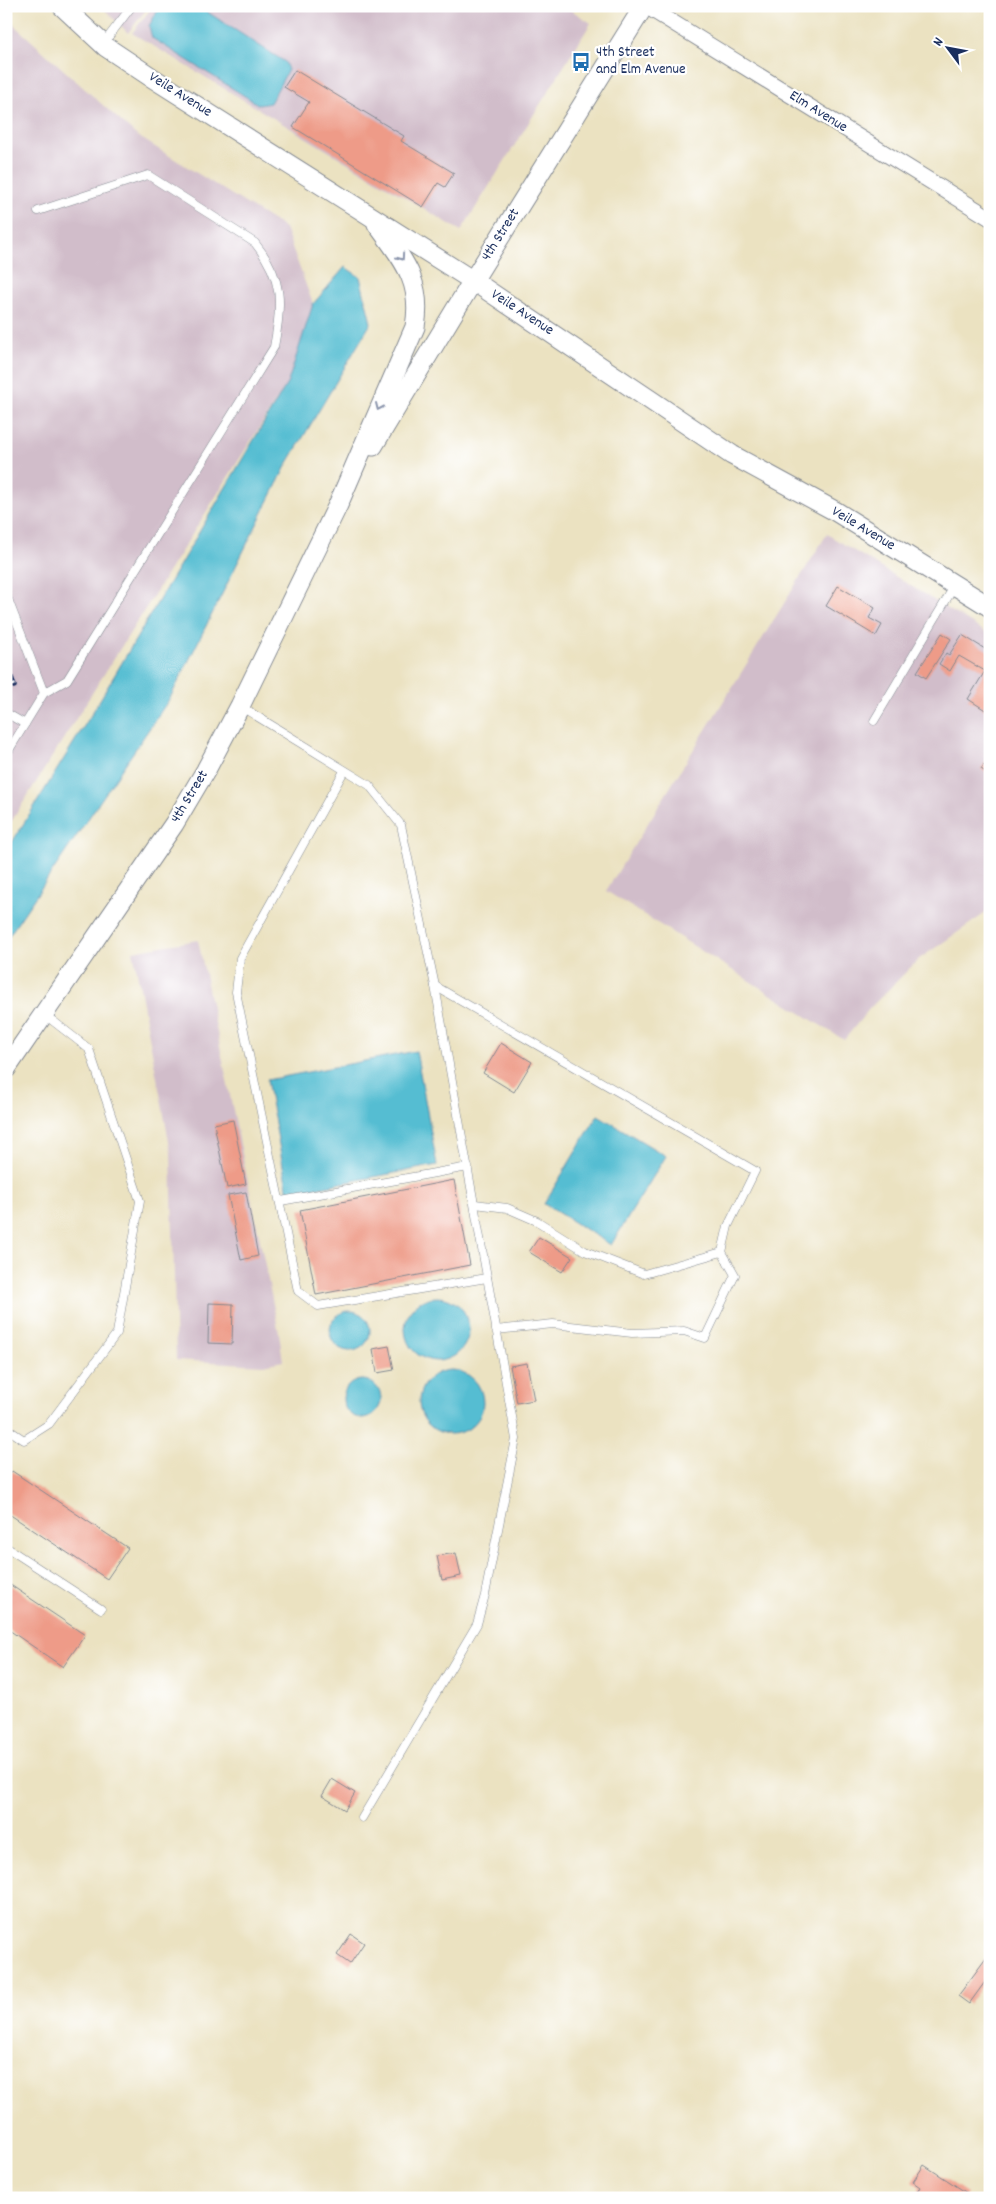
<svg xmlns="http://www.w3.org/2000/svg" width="996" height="2204" font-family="Dekko,sans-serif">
<rect width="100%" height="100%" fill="#fff"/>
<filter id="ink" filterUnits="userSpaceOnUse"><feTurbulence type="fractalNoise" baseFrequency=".02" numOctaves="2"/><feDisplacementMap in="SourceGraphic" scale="10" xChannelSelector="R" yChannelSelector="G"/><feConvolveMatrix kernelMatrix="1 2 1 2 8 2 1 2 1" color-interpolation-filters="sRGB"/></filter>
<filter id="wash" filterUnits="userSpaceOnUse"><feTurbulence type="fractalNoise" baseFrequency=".0096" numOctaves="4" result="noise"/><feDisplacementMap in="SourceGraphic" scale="20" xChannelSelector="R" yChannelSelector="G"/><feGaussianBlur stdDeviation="1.12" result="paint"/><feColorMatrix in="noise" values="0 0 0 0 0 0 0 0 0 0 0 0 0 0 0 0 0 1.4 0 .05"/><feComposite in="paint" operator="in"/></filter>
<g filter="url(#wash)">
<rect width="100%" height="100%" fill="#ebe2c1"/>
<g fill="#d1bdca">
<polygon points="101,6 149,6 128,33"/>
<polygon points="153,6 565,6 591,23 461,231 132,33"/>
<polygon points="6,18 136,135 285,228 313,304 288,382 6,830"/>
<polygon points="827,534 990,635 990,910 919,959 870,1008 844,1040 606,891"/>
<polygon points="198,940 279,1333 283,1361 263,1365 176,1360 171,1152 133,951"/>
</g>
<g fill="#54bdd2" stroke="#387698">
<polygon points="160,6 198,6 285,62 288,70 270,103 259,105 152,38 149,26"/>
<polygon points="345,267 360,277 371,323 286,466 170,698 6,940 6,852 91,715 288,382 313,304"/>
<polygon points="416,1051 437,1165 288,1193 267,1080"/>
<polygon points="598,1115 666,1156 611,1245 544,1204"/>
<circle cx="437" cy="1329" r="32"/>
<circle cx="350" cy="1331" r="20"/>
<circle cx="451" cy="1402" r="32"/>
<circle cx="362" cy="1399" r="19"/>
</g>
<g id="blocks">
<g fill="#ee9b88">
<polygon points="295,70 404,136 401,141 454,173 445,187 438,183 423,207 293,127 309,102 284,87"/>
<polygon points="838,586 875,608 869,618 882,625 876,636 826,606"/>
<polygon points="942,633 951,639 926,678 917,672"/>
<polygon points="962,635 990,652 990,713 968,699 985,671 959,656 950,671 939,664 946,653 949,655"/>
<polygon points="990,756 990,775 981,769"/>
<polygon points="501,1043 532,1062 514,1092 483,1073"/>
<polygon points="233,1120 246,1184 227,1188 214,1124"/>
<polygon points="454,1180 470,1265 316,1295 300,1210"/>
<polygon points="246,1192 258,1256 241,1260 228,1195"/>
<polygon points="539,1237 572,1257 562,1272 529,1252"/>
<polygon points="209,1303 233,1304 232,1344 208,1343"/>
<polygon points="389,1346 394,1370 377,1373 373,1349"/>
<polygon points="527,1363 534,1400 517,1403 510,1366"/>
<polygon points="12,1471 128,1548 107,1579 6,1512 6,1479"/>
<polygon points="456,1553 461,1576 442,1580 437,1556"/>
<polygon points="6,1582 85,1635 63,1667 6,1628"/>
<polygon points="332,1779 355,1793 345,1810 322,1796"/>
<polygon points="351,1934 364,1943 350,1964 337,1955"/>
<polygon points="990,1953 990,1975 969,2004 958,1996"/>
<polygon points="924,2165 967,2193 964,2198 915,2196 920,2187 913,2182"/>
</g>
</g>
</g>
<g filter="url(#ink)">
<use href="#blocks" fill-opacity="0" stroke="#838890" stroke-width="1"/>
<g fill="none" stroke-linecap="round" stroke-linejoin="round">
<g stroke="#838890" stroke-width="9">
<g id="service">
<polyline points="103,44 132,6"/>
<path d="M38,211l110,-36 107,68c29,36 27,62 19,104l-207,333 -23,13"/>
<polyline points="6,594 44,693 25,724 6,713"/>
<polyline points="240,706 369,785 401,825 435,986 516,1439 485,1595 477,1624 362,1818"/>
<polyline points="874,721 955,585"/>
<polyline points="6,755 25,724"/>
<polyline points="344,771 240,958 236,992 298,1291 318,1306 487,1278"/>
<polyline points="435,986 755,1171 728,1226 722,1252"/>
<polyline points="281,1201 468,1167"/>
<polyline points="475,1204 507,1208 537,1221 585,1251 644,1274 722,1252 735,1275 705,1338 684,1331 632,1333 553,1324 496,1330"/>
<polyline points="6,1428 24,1440 49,1424 117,1333 140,1201 89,1049 44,1014"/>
<polyline points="6,1547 101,1609"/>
</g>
</g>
<g stroke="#838890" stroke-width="17">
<polyline id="minor" points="646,6 990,218"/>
</g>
<g stroke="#838890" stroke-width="21">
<g id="tertiary">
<polyline points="62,6 106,47 151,77 478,284 732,455 835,511 990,607"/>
<polyline points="373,446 477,274 644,6"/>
<path d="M6,1069l168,-245 32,-54 34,-64 98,-201 77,-178c8,-46 -12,-67 -38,-103"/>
</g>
</g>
<use href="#service" stroke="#fff" stroke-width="8"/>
<use href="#minor" stroke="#fff" stroke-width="15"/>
<use href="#tertiary" stroke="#fff" stroke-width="19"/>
<g stroke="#1b2f5e" stroke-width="5.5">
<polyline id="rail" points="6,663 14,686"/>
</g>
<use href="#rail" stroke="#fff" stroke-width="4" stroke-dasharray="11" stroke-linecap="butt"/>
</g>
<defs><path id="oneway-chevron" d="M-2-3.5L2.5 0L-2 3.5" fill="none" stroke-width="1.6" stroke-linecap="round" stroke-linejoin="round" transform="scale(1.25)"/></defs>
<g stroke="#8d97ae">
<use href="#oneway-chevron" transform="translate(401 257) rotate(55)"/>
<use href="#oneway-chevron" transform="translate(379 407) rotate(114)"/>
</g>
</g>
<defs>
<g id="bus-bare" transform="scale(1.5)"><path d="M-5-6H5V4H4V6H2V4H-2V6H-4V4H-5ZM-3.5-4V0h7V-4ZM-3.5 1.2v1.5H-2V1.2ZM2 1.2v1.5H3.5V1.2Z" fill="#1f6fb2" stroke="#fff" stroke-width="2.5" paint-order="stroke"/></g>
</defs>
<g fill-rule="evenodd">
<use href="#bus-bare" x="581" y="62"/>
</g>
<g text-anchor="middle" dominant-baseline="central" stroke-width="4.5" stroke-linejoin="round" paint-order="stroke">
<g font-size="15" fill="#1b2f5e" stroke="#fff" text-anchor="start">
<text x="596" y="53">4th Street<tspan x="596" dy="17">and Elm Avenue</tspan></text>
</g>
<g font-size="15" fill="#1b2f5e" stroke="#fff">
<text transform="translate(180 95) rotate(32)">Veile Avenue</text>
<text transform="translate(818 112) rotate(32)">Elm Avenue</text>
<text transform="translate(501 235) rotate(-58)">4th Street</text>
<text transform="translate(522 313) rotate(33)">Veile Avenue</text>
<text transform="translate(863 529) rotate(31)">Veile Avenue</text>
<text transform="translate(190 797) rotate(-59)">4th Street</text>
</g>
</g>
<rect width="996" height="2204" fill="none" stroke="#fff" stroke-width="25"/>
<g transform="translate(948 48) rotate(302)" stroke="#ffffff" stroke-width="4" paint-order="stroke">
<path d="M0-4L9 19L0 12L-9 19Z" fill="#1b2f5e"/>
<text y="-8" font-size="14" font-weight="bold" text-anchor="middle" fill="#1b2f5e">N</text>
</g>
</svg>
